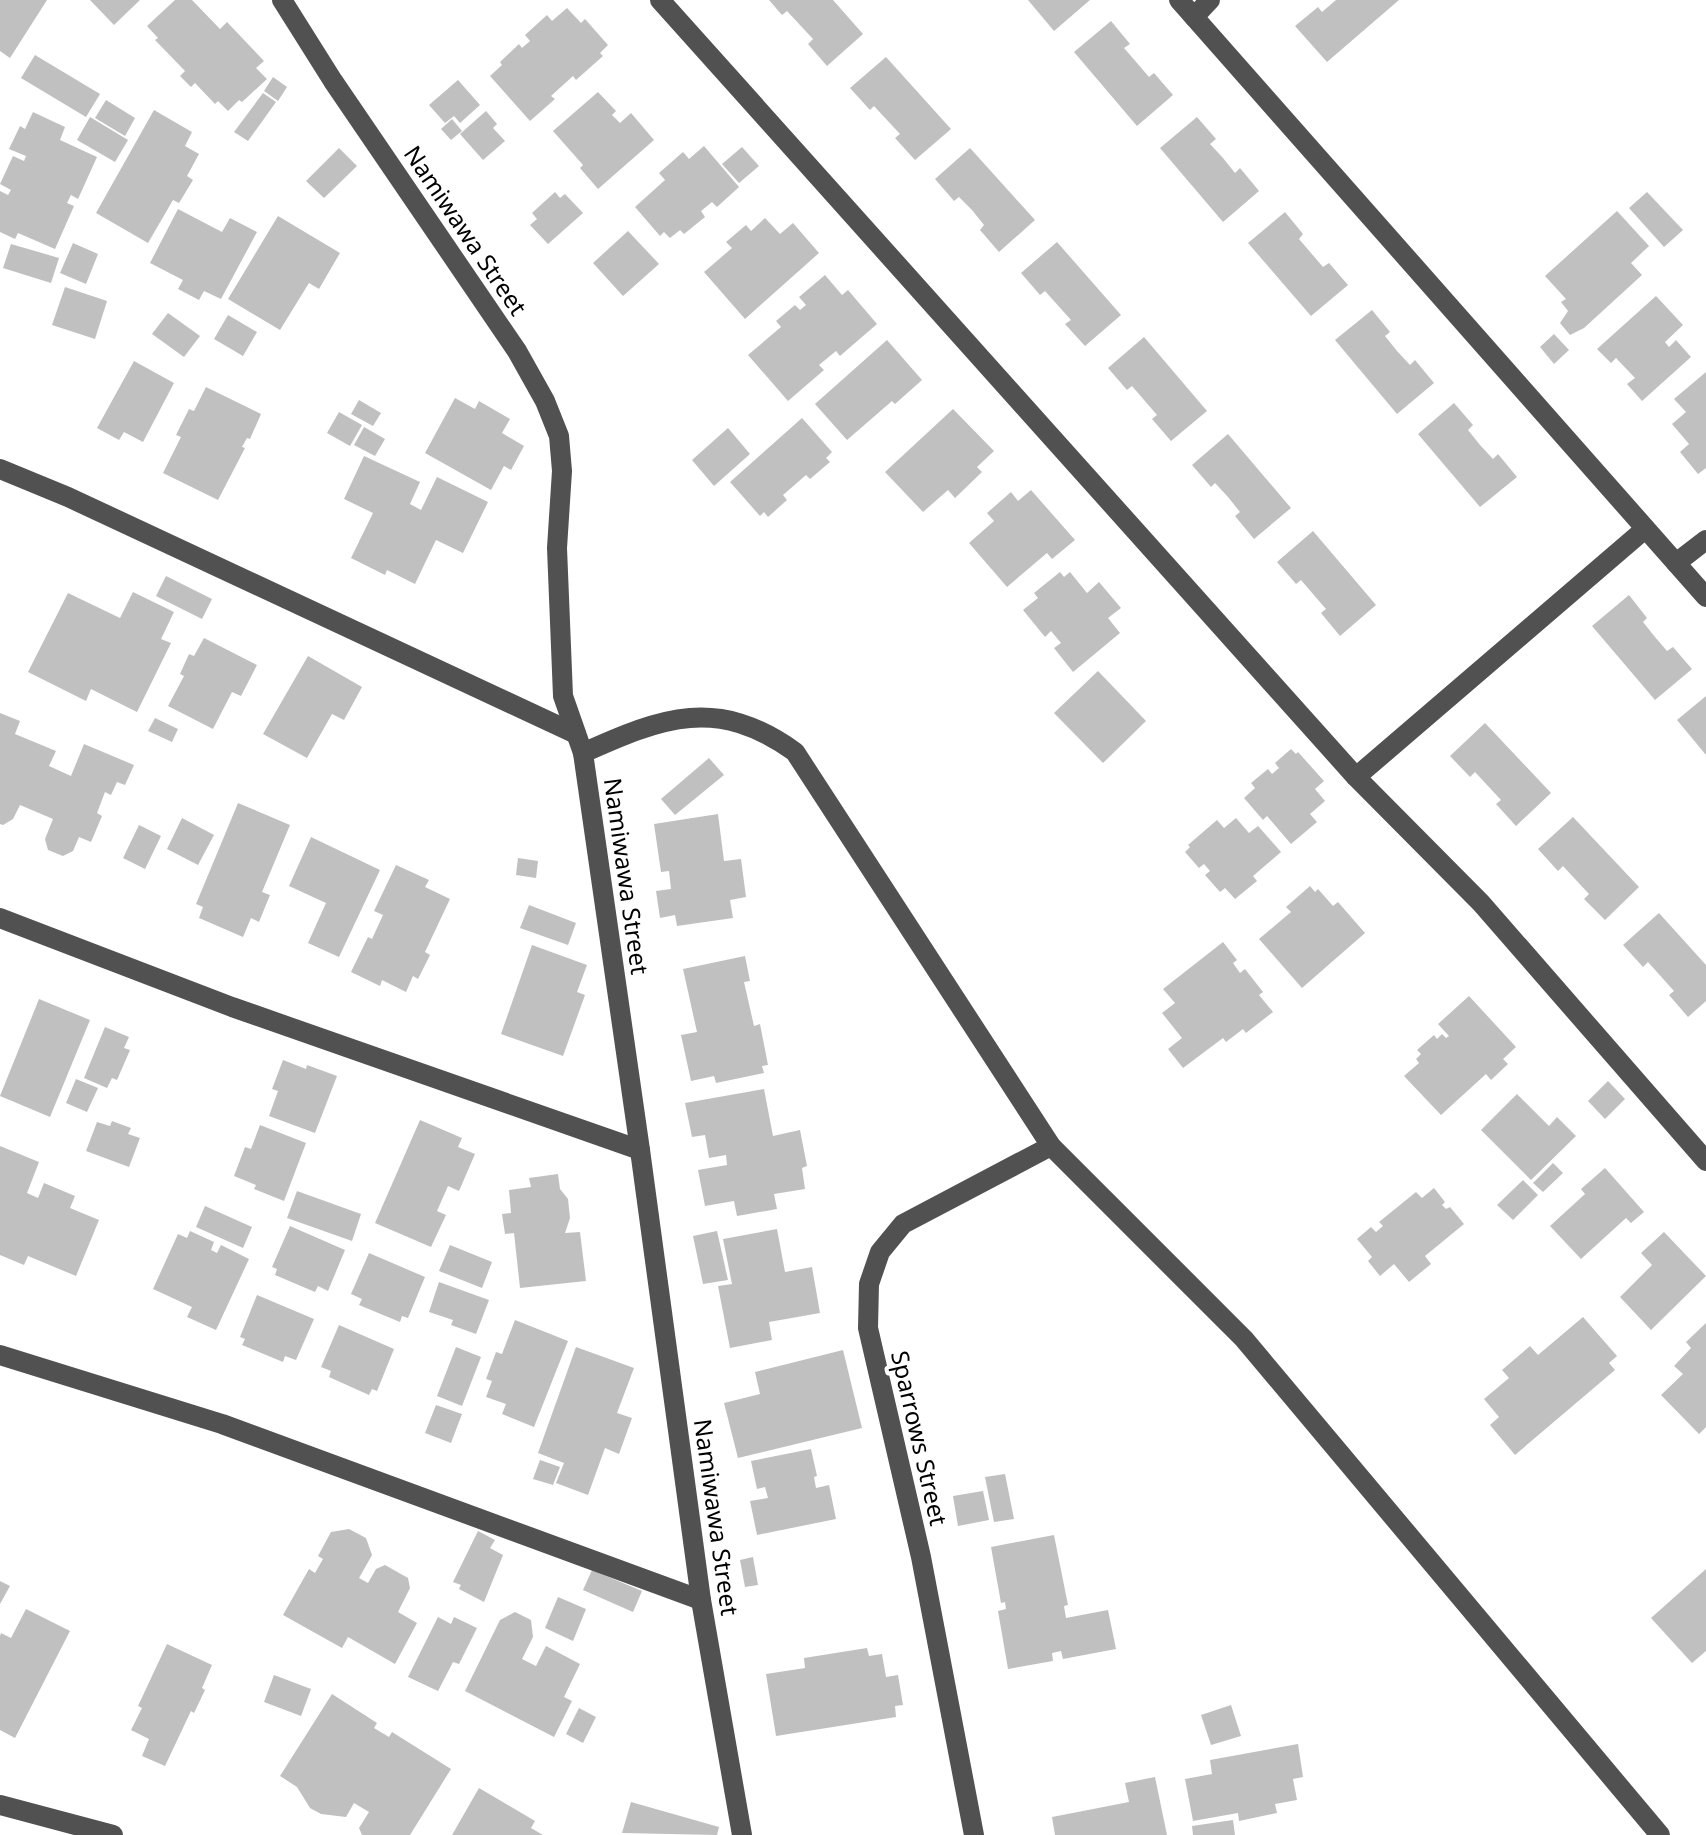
<svg xmlns="http://www.w3.org/2000/svg" width="1706" height="1835" font-family="'Noto Sans',sans-serif">
<rect width="100%" height="100%" fill="#fff"/>
<g fill="#c0c0c0">
<polygon points="0,0 47,0 10,58 0,51"/>
<polygon points="90,0 140,0 114,25"/>
<polygon points="175,0 192,0 220,29 227,22 264,61 256,68 267,79 242,102 239,100 228,111 218,101 215,104 195,83 191,87 180,76 185,71 155,40 158,38 147,26"/>
<polygon points="769,0 833,0 863,34 827,66 808,44 813,39 787,11 782,15"/>
<polygon points="1028,0 1090,0 1054,31"/>
<polygon points="1336,0 1399,0 1327,62 1295,26 1318,7 1322,12"/>
<polygon points="567,8 581,23 585,19 608,45 600,53 603,56 576,80 573,76 551,96 555,99 530,121 490,76 502,65 500,62 519,44 522,48 530,41 525,35 547,15 552,21"/>
<polygon points="1111,21 1130,44 1124,48 1137,63 1149,77 1154,73 1173,95 1137,126 1074,52"/>
<polygon points="35,55 100,94 86,117 21,78"/>
<polygon points="886,57 951,129 915,160 895,138 900,134 874,106 870,110 850,88"/>
<polygon points="273,77 287,87 278,101 264,91"/>
<polygon points="458,80 480,105 460,123 454,116 445,123 429,105"/>
<polygon points="598,92 616,111 612,115 620,123 631,113 654,140 598,189 580,168 583,165 553,131"/>
<polygon points="263,93 276,102 248,141 234,132"/>
<polygon points="106,100 135,118 125,136 95,118"/>
<polygon points="154,110 192,132 185,146 199,154 187,176 193,180 179,203 173,200 148,243 96,213"/>
<polygon points="486,111 497,124 493,128 505,141 483,160 460,134"/>
<polygon points="33,112 65,127 60,140 97,157 78,199 71,195 67,203 74,206 55,249 18,233 15,239 0,232 0,191 8,195 11,190 0,184 13,156 24,161 26,156 9,149 20,126 25,129"/>
<polygon points="90,117 128,140 115,162 77,140"/>
<polygon points="1197,117 1216,139 1210,144 1223,158 1235,173 1240,168 1259,191 1223,222 1160,148"/>
<polygon points="452,119 462,131 451,140 441,129"/>
<polygon points="704,146 739,187 717,207 712,202 701,211 705,217 684,234 680,230 670,238 664,232 660,236 635,207 665,180 659,173 683,152 689,159"/>
<polygon points="742,147 759,166 739,183 722,164"/>
<polygon points="339,148 357,166 324,198 306,181"/>
<polygon points="970,148 1035,220 999,252 980,230 984,225 972,210 959,197 954,201 935,179"/>
<polygon points="555,192 560,198 565,194 583,213 548,244 530,225 537,219 532,213"/>
<polygon points="1647,192 1683,230 1664,247 1629,208"/>
<polygon points="178,209 222,232 230,218 257,232 221,299 204,291 199,300 178,289 183,280 150,263"/>
<polygon points="1617,211 1649,246 1631,263 1642,275 1584,328 1570,335 1560,323 1568,311 1561,302 1566,299 1545,276"/>
<polygon points="1285,212 1303,234 1299,239 1323,267 1329,263 1348,285 1311,316 1248,243"/>
<polygon points="278,216 340,253 319,289 309,283 280,330 228,299"/>
<polygon points="765,218 780,234 793,223 819,253 745,319 704,272 732,248 726,242 746,225 751,231"/>
<polygon points="628,231 659,264 623,296 593,263"/>
<polygon points="1057,242 1121,315 1085,346 1065,324 1071,320 1045,291 1040,295 1021,273"/>
<polygon points="73,243 98,254 86,284 60,273"/>
<polygon points="11,244 59,258 51,283 3,268"/>
<polygon points="825,275 842,295 848,290 877,324 840,356 836,351 819,365 824,370 788,401 748,355 781,327 776,321 795,305 800,310 806,305 799,297"/>
<polygon points="65,287 107,301 95,339 52,325"/>
<polygon points="1656,296 1683,325 1665,342 1669,347 1676,340 1691,357 1642,401 1627,384 1635,378 1616,358 1611,363 1597,349"/>
<polygon points="1372,310 1390,332 1385,336 1397,351 1410,365 1415,360 1434,383 1397,414 1335,340"/>
<polygon points="168,313 200,336 184,357 152,334"/>
<polygon points="228,315 257,332 243,356 214,339"/>
<polygon points="1554,334 1569,350 1554,364 1540,347"/>
<polygon points="1144,337 1207,411 1171,441 1152,419 1157,415 1132,386 1127,390 1108,368"/>
<polygon points="887,340 922,380 895,404 892,401 847,440 815,404"/>
<polygon points="134,361 174,383 143,442 124,432 119,440 97,428"/>
<polygon points="1706,372 1706,468 1698,474 1680,452 1689,444 1672,424 1686,412 1674,399"/>
<polygon points="206,387 261,414 250,439 247,438 242,447 245,448 218,500 163,473 181,437 176,435 189,409 194,411"/>
<polygon points="455,398 475,409 479,401 510,419 502,433 524,446 511,470 504,466 491,490 425,453"/>
<polygon points="359,400 381,413 373,426 351,414"/>
<polygon points="1454,403 1473,425 1468,430 1480,445 1493,459 1498,454 1517,477 1480,507 1418,434"/>
<polygon points="953,409 994,451 977,467 982,472 955,498 948,490 923,512 885,472"/>
<polygon points="339,412 362,425 350,446 327,433"/>
<polygon points="802,418 832,452 826,458 830,462 810,479 806,475 783,495 787,500 768,517 764,512 760,516 730,482"/>
<polygon points="364,427 385,439 375,456 354,445"/>
<polygon points="728,428 750,454 714,486 692,460"/>
<polygon points="1228,434 1291,508 1254,539 1235,516 1240,512 1228,497 1215,483 1211,487 1192,465"/>
<polygon points="364,456 420,482 410,504 421,510 437,477 488,502 463,553 436,540 415,584 387,570 385,575 351,558 373,513 344,499"/>
<polygon points="1031,490 1075,540 1052,559 1047,553 1007,587 969,543 994,521 987,513 1011,492 1018,501"/>
<polygon points="1313,531 1376,605 1340,636 1321,613 1326,609 1313,594 1301,580 1296,584 1277,562"/>
<polygon points="1060,572 1064,577 1070,572 1087,593 1099,582 1121,608 1108,618 1120,633 1073,672 1054,648 1061,643 1051,631 1045,637 1023,610 1038,598 1034,593"/>
<polygon points="166,576 212,599 202,619 156,596"/>
<polygon points="133,592 174,612 161,639 171,643 137,712 91,689 86,701 28,672 68,593 120,618"/>
<polygon points="1629,595 1647,618 1643,622 1655,637 1667,651 1673,647 1692,669 1655,700 1592,626"/>
<polygon points="204,638 257,665 241,696 232,692 213,729 168,706 184,676 180,674 189,654 194,656"/>
<polygon points="308,656 362,687 344,720 332,714 307,758 263,734"/>
<polygon points="1098,671 1146,721 1103,763 1054,713"/>
<polygon points="1706,696 1706,755 1677,720"/>
<polygon points="0,713 20,721 15,734 56,751 49,766 71,776 84,744 134,765 125,785 117,782 111,795 105,792 97,813 102,816 91,842 79,837 73,851 63,856 48,850 45,839 53,819 20,805 13,819 3,825 0,824"/>
<polygon points="155,718 178,729 172,742 148,731"/>
<polygon points="1485,723 1551,793 1516,826 1496,804 1501,800 1475,772 1470,777 1450,756"/>
<polygon points="1291,749 1296,754 1298,752 1324,781 1315,789 1325,801 1310,814 1317,822 1291,844 1267,816 1263,820 1244,798 1255,788 1251,783 1268,769 1272,774 1279,768 1275,763"/>
<polygon points="709,758 724,775 675,815 661,799"/>
<polygon points="238,803 290,825 262,892 270,895 259,922 251,918 243,937 199,918 203,907 196,904"/>
<polygon points="718,814 724,861 741,859 746,897 730,900 733,918 677,926 675,915 660,918 656,891 671,889 669,871 661,872 654,824"/>
<polygon points="1573,817 1639,887 1605,920 1584,899 1589,894 1563,866 1558,871 1538,849"/>
<polygon points="182,818 214,835 198,865 167,849"/>
<polygon points="1236,818 1249,833 1258,826 1281,852 1253,876 1257,881 1235,899 1225,888 1220,892 1205,875 1210,871 1204,864 1199,868 1185,852 1190,847 1188,845 1217,820 1224,828"/>
<polygon points="139,825 161,836 145,869 123,858"/>
<polygon points="311,837 380,870 339,957 308,943 326,903 289,886"/>
<polygon points="518,858 538,861 536,878 516,875"/>
<polygon points="396,865 429,880 425,887 450,899 425,952 430,955 418,979 413,976 406,992 382,980 380,986 351,972 368,937 372,939 383,915 374,911"/>
<polygon points="1310,886 1315,892 1318,889 1333,906 1338,902 1365,933 1302,988 1259,939 1291,912 1286,907"/>
<polygon points="529,905 576,923 568,945 520,928"/>
<polygon points="1659,913 1706,965 1706,1001 1688,1017 1669,995 1674,991 1648,962 1643,967 1623,945"/>
<polygon points="1223,942 1237,960 1233,963 1240,973 1245,969 1263,992 1259,995 1273,1012 1246,1033 1243,1029 1226,1042 1223,1038 1183,1068 1168,1049 1182,1038 1162,1013 1175,1003 1163,989"/>
<polygon points="532,945 587,965 577,992 585,995 563,1056 501,1034"/>
<polygon points="745,956 750,981 744,982 754,1026 760,1024 768,1065 762,1066 764,1073 716,1083 714,1076 691,1081 681,1035 697,1032 683,969"/>
<polygon points="1469,996 1516,1047 1503,1059 1508,1064 1491,1080 1486,1074 1441,1115 1404,1076 1419,1063 1416,1059 1421,1054 1417,1050 1434,1035 1437,1039 1442,1034 1446,1038 1449,1036 1438,1024"/>
<polygon points="39,999 90,1020 50,1117 0,1096"/>
<polygon points="105,1027 129,1037 124,1048 130,1050 117,1080 112,1078 107,1088 84,1078"/>
<polygon points="283,1060 306,1069 307,1065 337,1076 315,1133 269,1116 278,1091 272,1089"/>
<polygon points="76,1079 98,1088 87,1112 66,1103"/>
<polygon points="1608,1081 1625,1099 1605,1119 1588,1101"/>
<polygon points="764,1089 773,1136 800,1130 807,1166 802,1168 805,1189 774,1194 777,1209 737,1216 734,1201 705,1206 698,1170 727,1165 726,1155 709,1158 705,1135 692,1137 685,1103"/>
<polygon points="1517,1094 1549,1126 1557,1117 1576,1136 1531,1180 1481,1130"/>
<polygon points="420,1120 462,1138 458,1147 475,1154 459,1191 448,1186 437,1211 446,1215 431,1247 375,1223"/>
<polygon points="112,1121 131,1128 128,1134 140,1138 129,1167 86,1151 97,1122 110,1126"/>
<polygon points="260,1125 306,1143 284,1201 254,1189 256,1185 234,1176 245,1147 251,1149"/>
<polygon points="0,1146 39,1162 27,1193 38,1198 44,1183 75,1196 70,1208 99,1220 76,1276 28,1256 24,1265 0,1255"/>
<polygon points="1553,1163 1563,1173 1543,1192 1533,1183"/>
<polygon points="1605,1168 1644,1212 1631,1223 1626,1218 1581,1259 1550,1226 1585,1194 1581,1189"/>
<polygon points="558,1174 560,1189 568,1199 570,1218 565,1233 580,1232 586,1281 520,1288 514,1233 505,1234 502,1214 511,1213 509,1190 531,1187 529,1178"/>
<polygon points="1523,1180 1538,1195 1513,1220 1497,1205"/>
<polygon points="1434,1188 1445,1202 1442,1205 1446,1209 1450,1207 1464,1224 1425,1256 1431,1264 1409,1282 1394,1264 1380,1276 1368,1261 1372,1257 1357,1239 1371,1227 1376,1232 1383,1226 1379,1222 1416,1192 1422,1198"/>
<polygon points="297,1191 361,1214 352,1241 287,1218"/>
<polygon points="205,1206 252,1227 243,1248 196,1227"/>
<polygon points="290,1226 345,1250 328,1291 318,1286 315,1292 275,1275 277,1269 272,1267"/>
<polygon points="777,1229 785,1272 812,1267 820,1313 769,1322 772,1340 730,1348 718,1286 732,1284 723,1239"/>
<polygon points="190,1231 214,1242 211,1250 217,1253 221,1245 249,1259 216,1330 187,1317 192,1307 153,1289 178,1234 187,1238"/>
<polygon points="717,1231 728,1280 703,1284 693,1236"/>
<polygon points="1664,1232 1706,1276 1651,1330 1620,1297 1652,1265 1641,1253"/>
<polygon points="450,1245 492,1262 482,1288 439,1271"/>
<polygon points="369,1253 425,1277 408,1318 402,1316 400,1322 359,1305 362,1299 351,1294"/>
<polygon points="439,1282 489,1300 476,1334 451,1325 453,1320 429,1312"/>
<polygon points="257,1295 314,1319 296,1360 285,1356 283,1362 242,1345 245,1339 240,1337"/>
<polygon points="1583,1317 1617,1356 1609,1363 1615,1370 1515,1455 1490,1425 1499,1417 1484,1399 1509,1378 1502,1370 1530,1346 1538,1355"/>
<polygon points="515,1320 568,1341 534,1427 502,1414 506,1404 486,1397 492,1381 486,1379 496,1352 502,1354"/>
<polygon points="1706,1323 1706,1427 1699,1434 1661,1395 1683,1374 1674,1366 1691,1348 1686,1342"/>
<polygon points="339,1325 394,1349 377,1391 372,1389 369,1395 329,1377 331,1371 321,1367"/>
<polygon points="456,1347 481,1357 462,1406 437,1396"/>
<polygon points="576,1347 634,1368 617,1413 632,1418 619,1454 605,1448 588,1495 556,1483 564,1463 538,1453"/>
<polygon points="843,1350 862,1428 738,1458 724,1403 760,1394 755,1372"/>
<polygon points="436,1405 462,1414 451,1443 425,1433"/>
<polygon points="811,1449 817,1476 814,1477 816,1488 829,1485 836,1519 757,1535 750,1501 768,1498 765,1487 757,1489 751,1461"/>
<polygon points="540,1460 560,1467 553,1485 533,1479"/>
<polygon points="1005,1474 1014,1519 994,1522 985,1477"/>
<polygon points="983,1491 989,1520 958,1526 953,1496"/>
<polygon points="349,1529 366,1538 372,1555 359,1578 368,1583 376,1569 385,1565 408,1578 410,1588 398,1612 417,1623 395,1664 348,1637 342,1648 283,1615 309,1569 315,1573 323,1559 318,1556 331,1532"/>
<polygon points="478,1531 495,1540 490,1548 503,1555 484,1602 459,1589 461,1585 453,1582"/>
<polygon points="1054,1535 1068,1605 1064,1606 1066,1618 1108,1610 1116,1649 1063,1659 1061,1651 1052,1653 1053,1661 1008,1669 998,1611 1006,1609 1005,1602 1001,1603 991,1547"/>
<polygon points="753,1557 758,1585 745,1587 740,1560"/>
<polygon points="1706,1569 1706,1651 1692,1663 1651,1618"/>
<polygon points="592,1570 642,1591 633,1612 583,1590"/>
<polygon points="0,1581 10,1586 0,1604"/>
<polygon points="558,1597 586,1609 573,1641 545,1628"/>
<polygon points="26,1609 70,1631 15,1738 0,1730 0,1636 1,1633 11,1638"/>
<polygon points="515,1612 531,1620 533,1637 522,1659 536,1666 546,1646 580,1664 564,1697 572,1701 554,1737 465,1691 500,1620"/>
<polygon points="438,1617 451,1624 454,1617 477,1628 459,1664 453,1662 438,1691 408,1677"/>
<polygon points="167,1644 212,1665 202,1688 205,1690 194,1713 191,1711 165,1766 142,1756 149,1739 131,1730 142,1708 138,1706"/>
<polygon points="867,1648 869,1656 882,1654 886,1677 898,1675 903,1705 895,1706 896,1717 776,1736 766,1674 805,1668 804,1658"/>
<polygon points="274,1675 311,1689 301,1716 264,1702"/>
<polygon points="332,1694 377,1723 374,1728 389,1737 392,1732 451,1769 410,1835 362,1835 359,1828 369,1812 354,1803 346,1817 321,1814 310,1808 297,1787 280,1776"/>
<polygon points="1231,1705 1241,1736 1211,1745 1201,1715"/>
<polygon points="579,1708 596,1717 583,1743 566,1734"/>
<polygon points="1298,1744 1303,1777 1293,1779 1297,1800 1275,1804 1277,1813 1239,1821 1238,1813 1193,1821 1185,1779 1212,1774 1210,1760"/>
<polygon points="1155,1777 1167,1835 1055,1835 1052,1817 1129,1802 1125,1783"/>
<polygon points="479,1788 535,1821 531,1828 543,1835 452,1835"/>
<polygon points="631,1802 719,1827 717,1835 622,1833"/>
<polygon points="1233,1820 1235,1835 1193,1835 1192,1826"/>
</g>
<g fill="none" stroke-linecap="round" stroke-linejoin="round">
<g stroke="#515151" stroke-width="20">
<polyline points="282,0 333,81 517,351 545,401 559,436 562,471 557,548 563,696 583,753 640,1150 701,1600 742,1835"/>
<polyline points="660,0 1356,777 1481,903 1706,1161"/>
<polyline points="1179,0 1706,597"/>
<polyline points="1194,17 1210,0"/>
<polyline points="0,469 68,497 576,734"/>
<polyline points="1676,563 1706,540"/>
<path d="M583,753c80,-36 134,-57 212,-1l256,394 193,193 416,496"/>
<polyline points="1356,777 1645,529"/>
<polyline points="0,918 232,1007 640,1150"/>
<polyline points="0,1355 222,1424 701,1600"/>
<polyline points="0,1805 113,1835"/>
<polyline points="974,1835 921,1557 868,1328 869,1284 880,1252 903,1224 1051,1146"/>
</g>
</g>
<g text-anchor="middle" dominant-baseline="central" stroke-width="8" stroke-linejoin="round" paint-order="stroke">
<g font-size="24" fill="#000" stroke="#fff">
<text transform="translate(466 230) rotate(56)">Namiwawa Street</text>
<text transform="translate(627 876) rotate(82)">Namiwawa Street</text>
<text transform="translate(920 1438) rotate(77)">Sparrows Street</text>
<text transform="translate(717 1517) rotate(82)">Namiwawa Street</text>
</g>
</g>
</svg>
